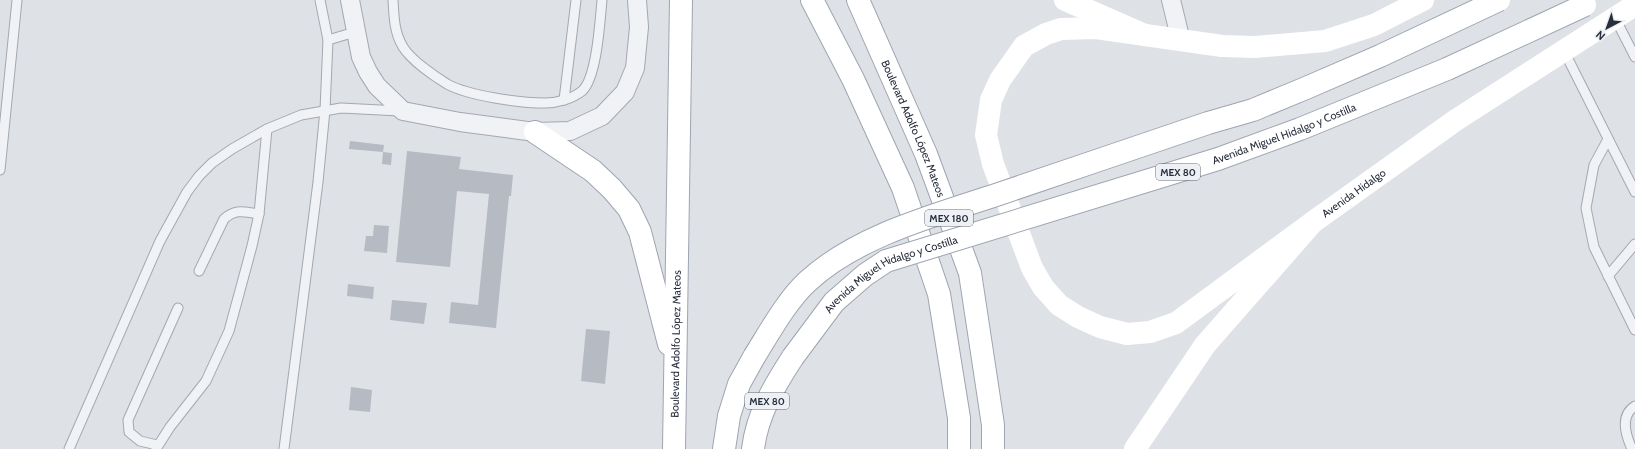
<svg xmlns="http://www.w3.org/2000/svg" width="1635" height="449" font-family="Cabin,sans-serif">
<rect width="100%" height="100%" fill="#dee1e6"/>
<g fill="#b6bac3">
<polygon points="350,141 384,145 383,152 349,149"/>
<polygon points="407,151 461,157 459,169 513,175 511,196 509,196 496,328 449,323 451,302 478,305 489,194 457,191 450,267 396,262"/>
<polygon points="383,152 392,153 391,165 382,164"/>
<polygon points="374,225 389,226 387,253 364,251 366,236 373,236"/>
<polygon points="348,284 374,287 373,299 347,296"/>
<polygon points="392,300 427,303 424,324 390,320"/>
<polygon points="586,329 610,331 605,384 581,381"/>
<polygon points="351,387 372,390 370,412 349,410"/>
</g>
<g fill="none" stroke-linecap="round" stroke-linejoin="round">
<g stroke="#a4a8b0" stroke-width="11">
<g id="lane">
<path d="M393,0c1,17 1,32 10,47 8,13 31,29 44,37 22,12 73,19 98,19 12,0 27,-4 37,-12 15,-13 18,-71 20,-91"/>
<polyline points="1615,18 1635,57"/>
<polyline points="328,40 355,32"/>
<polyline points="1564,51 1635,192"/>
<polyline points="564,100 576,0"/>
<polyline points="1608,139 1594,165 1586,208 1594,247 1635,330"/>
<polyline points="0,170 17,0"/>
<path d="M199,271l25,-52c12,-11 20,-7 35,-5"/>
<polyline points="1608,276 1635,244"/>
<polyline points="157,445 140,441 129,432 128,420 178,308"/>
<polyline points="69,449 160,241 187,192 199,176 212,163 232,149 267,129 301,115 341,108 400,111"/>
<polyline points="156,449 170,427 206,381 229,331 252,246 259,214 267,129"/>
<polyline points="284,449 318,182 325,110 328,40 320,0"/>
<path d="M1632,449c-6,-13 -13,-33 3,-43"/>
</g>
</g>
<g stroke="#a4a8b0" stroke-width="20">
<g id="street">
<polyline points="350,0 361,57 368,72 377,86 403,111 460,122 535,132 570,131 602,116 625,92 635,68 639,27 637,0"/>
<polyline points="1171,0 1181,41"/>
</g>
</g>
<g stroke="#9ea5b1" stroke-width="24">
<g id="primary">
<polyline points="812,0 853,79 903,188 939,294 959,418 959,449"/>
<path id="s2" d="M858,0l68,154 44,119 23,152v24"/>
<polyline points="535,132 593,171 612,189 629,209 640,232 669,344"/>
<path id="s3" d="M674,449l7,-449"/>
<polyline points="724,449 729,416 739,384 754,357"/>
<path d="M753,449c4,-34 21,-63 40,-92"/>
</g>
</g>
<use href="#lane" stroke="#f0f2f5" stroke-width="9"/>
<use href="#street" stroke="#f0f2f5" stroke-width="18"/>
<g stroke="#fff" stroke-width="22">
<polyline points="1065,0 1145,35 1222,46 1255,47 1325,41 1374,25 1423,0"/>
<polyline points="1145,35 1096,28 1061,29 1046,34 1024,46 1000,80 991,100 986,135 993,164 1032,268 1043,287 1059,305 1078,317 1100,327 1127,334 1150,332 1176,323 1313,222"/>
<path id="s1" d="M1135,449l70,-104 108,-123 143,-102 179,-115"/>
</g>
<use href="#primary" stroke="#fff" stroke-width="22"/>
<g stroke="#9ea5b1" stroke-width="24" stroke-linecap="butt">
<g id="primary-bridge">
<path d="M754,357c15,-24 33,-57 54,-76 50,-46 128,-66 191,-87 70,-24 139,-47 209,-71l45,-13 53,-22 74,-32 119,-56"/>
<path id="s4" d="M793,357l41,-55 31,-27 21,-14 332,-102 82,-30 147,-60 138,-64"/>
</g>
</g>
<use href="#primary-bridge" stroke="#fff" stroke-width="22"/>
</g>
<g text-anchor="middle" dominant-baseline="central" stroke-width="4" stroke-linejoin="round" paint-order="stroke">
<g fill="#edf0f4" stroke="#636973" stroke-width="1">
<rect x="1156" y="164" width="44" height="16" rx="3"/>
<rect x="925" y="210" width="48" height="16" rx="3"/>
<rect x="745" y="393" width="44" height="16" rx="3"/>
</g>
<g font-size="10" font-weight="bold" fill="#282f3c">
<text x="1178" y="172">MEX 80</text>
<text x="949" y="218">MEX 180</text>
<text x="767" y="401">MEX 80</text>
</g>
<g font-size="11" fill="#282f3c" stroke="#edf0f4">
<text stroke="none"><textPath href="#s2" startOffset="140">Boulevard Adolfo López Mateos</textPath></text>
<text stroke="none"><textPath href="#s4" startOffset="553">Avenida Miguel Hidalgo y Costilla</textPath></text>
<text stroke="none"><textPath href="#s1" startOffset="339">Avenida Hidalgo</textPath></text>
<text stroke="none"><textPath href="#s4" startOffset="133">Avenida Miguel Hidalgo y Costilla</textPath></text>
<text stroke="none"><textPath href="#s3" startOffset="105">Boulevard Adolfo López Mateos</textPath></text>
</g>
</g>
<g transform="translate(1607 28) rotate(221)" stroke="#edf0f4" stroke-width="3" paint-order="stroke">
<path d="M0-3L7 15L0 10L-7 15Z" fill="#282f3c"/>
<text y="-6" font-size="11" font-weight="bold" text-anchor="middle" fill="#282f3c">N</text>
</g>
</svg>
